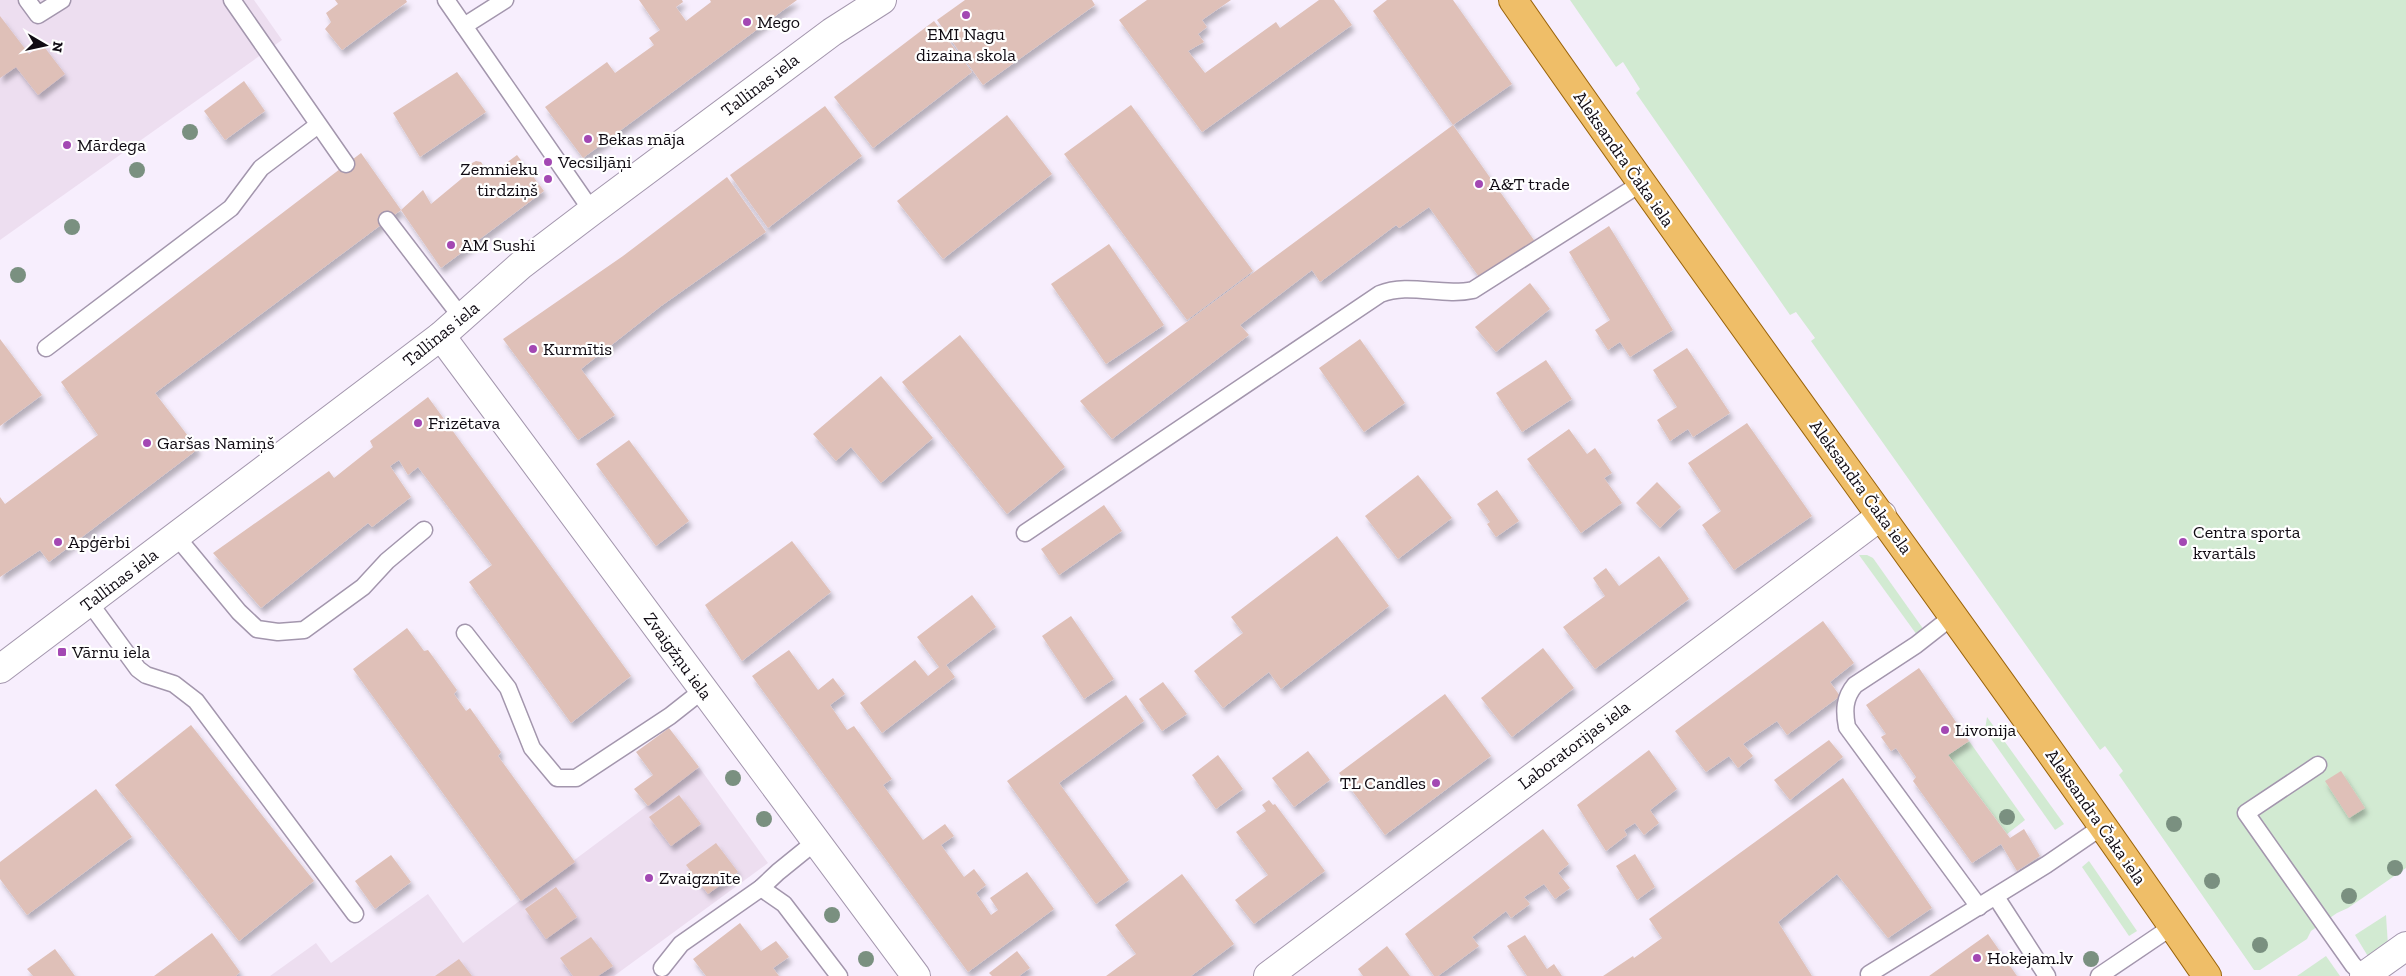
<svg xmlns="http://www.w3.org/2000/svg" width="2406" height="976" font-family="'Zilla Slab',serif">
<defs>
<filter id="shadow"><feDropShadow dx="3" dy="5.5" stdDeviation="2.5" flood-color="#0004"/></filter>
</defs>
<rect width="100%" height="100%" fill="#f7eefd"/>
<g fill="#eddef0">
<polygon points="0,0 254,0 282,40 0,240"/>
<polygon points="699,767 768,863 614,976 270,976 316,943 331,963 428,894 463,943"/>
</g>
<g fill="#d2ead2">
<polygon points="1570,0 2406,0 2406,868 2348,908 2337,913 2311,931 2307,939 2260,970 2254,970 2119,775 2123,771 2105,746 2100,750 1811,341 1815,338 1796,312 1790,315 1636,93 1640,89 1623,62 1616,67"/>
<polygon points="1859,555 1867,555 1873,558 1924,630 1917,635"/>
<polygon points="1987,717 2064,824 2055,830 1985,730"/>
<polygon points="1969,741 2025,820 2007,834 1948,755"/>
<polygon points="2089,861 2137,931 2129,936 2082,867"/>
<polygon points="2386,915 2388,946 2369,958 2355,935"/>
<polygon points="2326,956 2340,976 2297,976"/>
</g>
<g fill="#dfc0b8" filter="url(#shadow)">
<polygon points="335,0 406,0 407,2 342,50 325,29 331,22 326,13 338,4"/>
<polygon points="639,0 682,0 683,2 676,7 686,21 711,2 710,0 797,0 583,158 545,107 607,62 615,73 654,45 649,38 660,30"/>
<polygon points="965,0 1092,0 1095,5 983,85 937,20"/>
<polygon points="1147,0 1231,0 1202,20 1207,27 1198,34 1204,42 1188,51 1205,73 1276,22 1280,28 1319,0 1334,0 1352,25 1202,132 1119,20"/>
<polygon points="1387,0 1453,0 1512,84 1453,125 1373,11"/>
<polygon points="0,16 29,54 42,44 65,74 38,95 16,67 0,78"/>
<polygon points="934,21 972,72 873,148 834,97"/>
<polygon points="457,72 486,112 420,157 393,113"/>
<polygon points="244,81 265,111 225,140 204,111"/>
<polygon points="1131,105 1253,271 1187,320 1064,154"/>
<polygon points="825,106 862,156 768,228 730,175"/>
<polygon points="1007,115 1052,174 943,259 897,201"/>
<polygon points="1453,125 1536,243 1482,281 1429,207 1399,228 1396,225 1320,282 1312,270 1240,325 1249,335 1112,439 1080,401"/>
<polygon points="361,153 401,210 155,393 198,449 49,562 40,550 0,577 0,497 5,504 98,435 61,382"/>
<polygon points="517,155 544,191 441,268 401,210 423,190 431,204 466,175 463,173 466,166 476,161 481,162 490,175"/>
<polygon points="727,177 766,232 661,306 581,369 615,415 578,440 503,339 623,256"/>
<polygon points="1609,226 1673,330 1630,357 1620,342 1608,350 1595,330 1610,320 1569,252"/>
<polygon points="1109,244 1164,325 1106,364 1051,284"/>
<polygon points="1530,283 1550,309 1496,352 1475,327"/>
<polygon points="960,335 1065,467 1007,514 902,382"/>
<polygon points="0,339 42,395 0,426"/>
<polygon points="1360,339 1405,403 1364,432 1319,368"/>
<polygon points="1687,348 1730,413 1693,437 1688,429 1670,441 1657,420 1677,407 1653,370"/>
<polygon points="1546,360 1572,399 1522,432 1496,393"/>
<polygon points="881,376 933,438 881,483 851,447 836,461 813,434"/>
<polygon points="428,397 631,676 571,723 469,582 492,565 418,467 408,475 399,460 390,466 411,497 372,527 368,523 261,608 213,553 329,471 334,478 373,447 370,441"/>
<polygon points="1747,423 1812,516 1734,570 1702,525 1721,511 1688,463"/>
<polygon points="1569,429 1587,454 1595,448 1612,473 1604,478 1622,503 1581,533 1527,459"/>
<polygon points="629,440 689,521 656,546 596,464"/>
<polygon points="1418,475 1452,518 1398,559 1365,516"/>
<polygon points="1657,482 1681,507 1660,528 1636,503"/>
<polygon points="1497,490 1519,521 1496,537 1487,524 1490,522 1477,504"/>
<polygon points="1104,505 1122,531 1059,575 1041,549"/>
<polygon points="1337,536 1389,606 1281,689 1269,672 1223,708 1194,671 1243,633 1231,617"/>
<polygon points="792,541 831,592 742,661 705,605"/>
<polygon points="1659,556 1689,599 1595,669 1563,627 1605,596 1593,578 1606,568 1619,586"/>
<polygon points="972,595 996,627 946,665 955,677 882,733 860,703 915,660 928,676 939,667 917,637"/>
<polygon points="1071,616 1114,679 1084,699 1042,636"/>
<polygon points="1823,621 1854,663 1830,682 1840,696 1787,735 1777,721 1743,744 1753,756 1738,768 1729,756 1706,772 1675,731"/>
<polygon points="407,628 424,651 428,650 457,690 454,694 466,711 470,708 501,752 498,756 575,862 521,901 353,669"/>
<polygon points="1543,648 1574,688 1512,737 1481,698"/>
<polygon points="789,650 818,690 833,678 845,694 830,705 847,730 854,726 892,779 883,785 923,840 945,824 954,836 941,845 964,877 974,869 986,885 976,893 991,915 998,910 990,898 1027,872 1054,909 968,972 752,676"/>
<polygon points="1919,668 1969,741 1948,755 2010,838 2024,829 2040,856 2017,871 2001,844 1972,863 1913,781 1916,777 1896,748 1891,751 1881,737 1886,734 1866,705"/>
<polygon points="1163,682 1187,714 1162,731 1139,699"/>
<polygon points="1445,694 1491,756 1385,835 1339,773"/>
<polygon points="1126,695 1144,721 1059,783 1129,880 1096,904 1007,781"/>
<polygon points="191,725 314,881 239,941 115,785"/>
<polygon points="669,728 699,767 648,806 634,789 653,775 636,752"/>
<polygon points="1829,740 1843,757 1790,800 1774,780"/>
<polygon points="1649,750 1677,789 1650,810 1659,823 1644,835 1635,823 1624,830 1627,835 1606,851 1577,805"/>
<polygon points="1308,751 1330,780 1294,807 1272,778"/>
<polygon points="1218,755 1243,789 1216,809 1192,775"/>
<polygon points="2341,771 2365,808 2349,818 2325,781"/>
<polygon points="1843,778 1932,908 1888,938 1837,874 1778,922 1812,976 1603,976 1633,956 1634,958 1662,938 1649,919"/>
<polygon points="96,789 132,837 27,915 0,879 0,862"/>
<polygon points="679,795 701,824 671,846 649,817"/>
<polygon points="1269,800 1273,805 1275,804 1325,871 1254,924 1235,900 1268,875 1236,832 1266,811 1262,805"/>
<polygon points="1543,829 1569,864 1558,873 1570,888 1555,899 1544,884 1524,897 1530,904 1511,918 1506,911 1472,937 1479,946 1438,976 1434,976 1405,934"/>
<polygon points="716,843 738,872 708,894 686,865"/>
<polygon points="1635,854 1655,887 1637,900 1616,866"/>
<polygon points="391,855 411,882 375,909 355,881"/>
<polygon points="1182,874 1234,944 1191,976 1106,976 1136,954 1115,925"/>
<polygon points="556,887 577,917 546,939 525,909"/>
<polygon points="740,923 761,951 776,941 789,957 773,968 779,976 706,976 693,959"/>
<polygon points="212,933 240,972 236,976 154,976"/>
<polygon points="1988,934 2017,976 1929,976"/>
<polygon points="1525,935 1547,969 1554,964 1562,976 1527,976 1507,946"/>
<polygon points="591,937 613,966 598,976 573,976 560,958"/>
<polygon points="1387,946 1410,976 1363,976 1358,969"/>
<polygon points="55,949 75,976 33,976 27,969"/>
<polygon points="1017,951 1030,968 1019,976 992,976 989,973"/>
<polygon points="459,959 472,976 435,976"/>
</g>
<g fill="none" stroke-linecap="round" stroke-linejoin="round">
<g stroke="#a396ad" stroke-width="19">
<g id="service">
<polyline points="27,0 38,15 62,0"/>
<polyline points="232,0 346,164"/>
<polyline points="446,0 592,211"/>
<polyline points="464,26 505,0"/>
<polyline points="387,220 462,318"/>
<polyline points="46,348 231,208 261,168 318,125"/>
<path d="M1025,533l355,-239c29,-12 62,3 93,-4l167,-106"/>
<polyline points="176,536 239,612 257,629 278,632 304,630 363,587 387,561 424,530"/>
<polyline points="89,602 138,669 146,675 174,684 196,701 355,914"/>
<path d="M1953,616l-37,29 -61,40c-11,13 -11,26 -8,42l132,180"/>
<polyline points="465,633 508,688 532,748 557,778 576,778 670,716 703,690"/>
<polyline points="2318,765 2246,813 2353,965 2364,976"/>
<polyline points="761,888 784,904 839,976"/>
<polyline points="1996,897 2047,976"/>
<polyline points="662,968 681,944 761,888 778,872 815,842"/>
<polyline points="1869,974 2046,865 2103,826"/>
<polyline points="2099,976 2173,926"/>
</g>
</g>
<g stroke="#a396ad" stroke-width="30">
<g id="minor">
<polyline points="441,336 916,976"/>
<polyline points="1268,976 1882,515"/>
<polyline points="2364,976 2406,946"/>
</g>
</g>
<g stroke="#a396ad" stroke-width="30">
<polyline id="tertiary" points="0,669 441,336 521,265 592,211 832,32 882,0"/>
</g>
<g stroke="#9a6309" stroke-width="30">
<path id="primary" d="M1513,0c227,328 468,647 694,976"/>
</g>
<use href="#service" stroke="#fff" stroke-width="16"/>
<use href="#minor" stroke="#fff" stroke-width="28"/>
<use href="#tertiary" stroke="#fff" stroke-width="28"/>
<use href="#primary" stroke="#efbe68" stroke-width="28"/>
</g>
<g fill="#7a9080">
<circle cx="190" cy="132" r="8"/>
<circle cx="137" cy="170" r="8"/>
<circle cx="72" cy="227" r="8"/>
<circle cx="18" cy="275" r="8"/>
<circle cx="733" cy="778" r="8"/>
<circle cx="2007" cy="817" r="8"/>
<circle cx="764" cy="819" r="8"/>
<circle cx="2174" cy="824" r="8"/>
<circle cx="2395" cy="868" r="8"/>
<circle cx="2212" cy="881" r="8"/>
<circle cx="2349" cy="896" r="8"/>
<circle cx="832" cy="915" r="8"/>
<circle cx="2260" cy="945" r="8"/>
<circle cx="866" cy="959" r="8"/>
<circle cx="2091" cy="959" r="8"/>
</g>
<g fill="#a348b3" stroke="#fff" stroke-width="2">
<circle cx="966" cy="15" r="5"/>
<circle cx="747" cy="22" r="5"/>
<circle cx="588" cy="139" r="5"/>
<circle cx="67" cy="145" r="5"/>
<circle cx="548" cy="162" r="5"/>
<circle cx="548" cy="179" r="5"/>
<circle cx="1479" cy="184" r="5"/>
<circle cx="451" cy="245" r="5"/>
<circle cx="533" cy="349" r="5"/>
<circle cx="418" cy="423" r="5"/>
<circle cx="147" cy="443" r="5"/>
<circle cx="58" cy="542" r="5"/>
<circle cx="2183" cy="542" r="5"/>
<rect x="57" y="647" width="10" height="10" rx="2.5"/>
<circle cx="1945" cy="730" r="5"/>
<circle cx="1436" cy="783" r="5"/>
<circle cx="649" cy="878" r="5"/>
<circle cx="1977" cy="958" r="5"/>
</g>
<g text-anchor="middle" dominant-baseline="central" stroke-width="4.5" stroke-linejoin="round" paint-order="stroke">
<g font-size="18" fill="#100b13" stroke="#fff" text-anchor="start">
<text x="757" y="22">Mego</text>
<text x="966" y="34" text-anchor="middle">EMI Nagu<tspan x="966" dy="21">dizaina skola</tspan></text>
<text x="598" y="139">Bekas māja</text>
<text x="77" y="145">Mārdega</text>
<text x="558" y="162">Vecsiljāņi</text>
<text x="538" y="169" text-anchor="end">Zemnieku<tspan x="538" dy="21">tirdziņš</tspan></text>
<text x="1489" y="184">A&amp;T trade</text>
<text x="461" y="245">AM Sushi</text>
<text x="543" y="349">Kurmītis</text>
<text x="428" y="423">Frizētava</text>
<text x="157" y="443">Garšas Namiņš</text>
<text x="2193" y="532">Centra sporta<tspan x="2193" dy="21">kvartāls</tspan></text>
<text x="68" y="542">Apģērbi</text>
<text x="72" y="652">Vārnu iela</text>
<text x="1955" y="730">Livonija</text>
<text x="1426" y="783" text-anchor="end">TL Candles</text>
<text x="659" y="878">Zvaigznīte</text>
<text x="1987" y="958">Hokejam.lv</text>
</g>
<g font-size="18" fill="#100b13" stroke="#fff">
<text transform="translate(760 85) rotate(-37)">Tallinas iela</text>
<text transform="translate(1624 159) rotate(55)">Aleksandra Čaka iela</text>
<text transform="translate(441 334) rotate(-39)">Tallinas iela</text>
<text transform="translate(1861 487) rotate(54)">Aleksandra Čaka iela</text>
<text transform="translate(119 580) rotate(-37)">Tallinas iela</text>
<text transform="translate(678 656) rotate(54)">Zvaigžņu iela</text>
<text transform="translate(1574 745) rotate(-37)">Laboratorijas iela</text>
<text transform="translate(2096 817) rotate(55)">Aleksandra Čaka iela</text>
</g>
</g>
<g transform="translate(45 45) rotate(99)" stroke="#ffffff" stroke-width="4" paint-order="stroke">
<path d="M0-4L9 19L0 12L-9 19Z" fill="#100b13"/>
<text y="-8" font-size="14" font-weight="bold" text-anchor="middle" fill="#100b13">N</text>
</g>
</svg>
